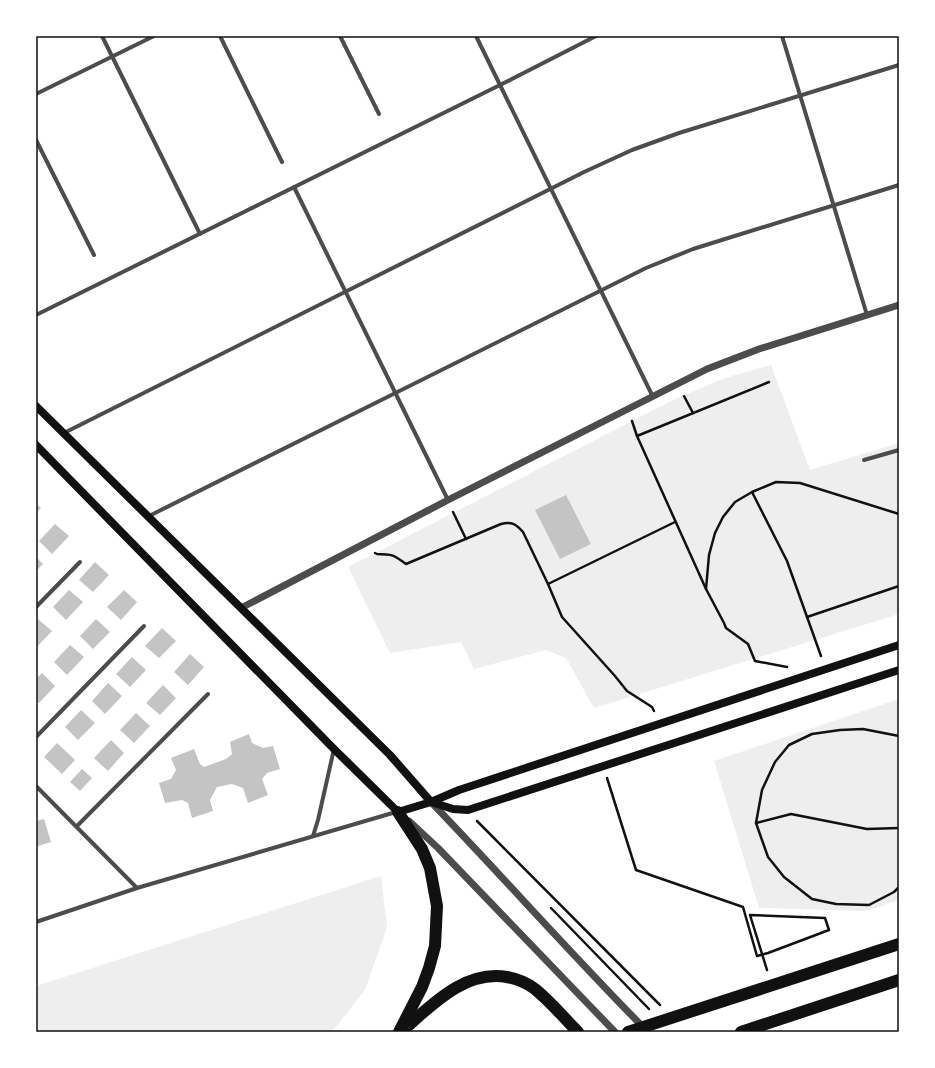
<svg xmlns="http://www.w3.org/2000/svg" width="935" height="1068" font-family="'Alegreya Sans',sans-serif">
<rect width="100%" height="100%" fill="#fff"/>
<g fill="#eee">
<polygon points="771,365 810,470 899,443 899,614 594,708 566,658 546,650 474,669 461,642 390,653 348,567 675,399 725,378"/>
<polygon points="899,699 899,900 866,911 759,908 714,761"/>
<polygon points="381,876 387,927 365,990 332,1032 36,1032 36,986"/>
</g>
<g fill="#c4c4c4">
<polygon points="566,495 591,544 560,559 535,510"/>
<polygon points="36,504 41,508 36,513"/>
<polygon points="55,524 69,536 52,554 39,541"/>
<polygon points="36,557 43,564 36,571"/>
<polygon points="95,562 109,575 93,592 79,580"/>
<polygon points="69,590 83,602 66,620 53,607"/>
<polygon points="124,590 137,602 121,620 107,607"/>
<polygon points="38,619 52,631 36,648 36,621"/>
<polygon points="96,619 110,632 93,649 80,636"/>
<polygon points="162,628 176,641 159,658 145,646"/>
<polygon points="70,645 84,657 67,675 54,662"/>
<polygon points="190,654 204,667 188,685 174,672"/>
<polygon points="132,657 146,670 130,687 116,674"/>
<polygon points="42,673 55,686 39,703 36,701 36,679"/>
<polygon points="108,683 122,696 105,714 92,701"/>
<polygon points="163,685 176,698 160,715 146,703"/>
<polygon points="81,710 95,723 78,740 65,727"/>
<polygon points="136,713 150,726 134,743 120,730"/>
<polygon points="249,734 252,743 263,748 273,746 280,769 267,773 262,779 268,795 248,803 243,788 232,784 217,787 210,800 213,811 192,818 188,803 182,800 165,803 159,783 171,779 176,770 171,758 194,749 200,764 204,767 226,759 232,754 230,742"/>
<polygon points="111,740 124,753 108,771 94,758"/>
<polygon points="57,743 75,760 62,774 44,757"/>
<polygon points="82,769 92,778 80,791 70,782"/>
<polygon points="44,819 51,842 38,846 36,848 36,821"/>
</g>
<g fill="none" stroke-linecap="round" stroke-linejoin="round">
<g stroke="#111" stroke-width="2.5">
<polyline points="684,396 693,413"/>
<polyline points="632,421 637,436 706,589 724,623 726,628 748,644 755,661 787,667"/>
<polyline points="637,436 769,382"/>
<polyline points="752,492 787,561 821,656"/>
<polyline points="453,512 466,539"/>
<path d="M375,553l2,1c15,0 17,1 29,10l95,-40c10,-3 15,0 22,8l25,52 127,-62"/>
<polyline points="548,584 562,617 615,676 627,691 652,707 654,711"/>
<polyline points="706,589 709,555 715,533 723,517 735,502 752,492 776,482 800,483 899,514"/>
<polyline points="807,617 899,586"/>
<polyline points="899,736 863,729 840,730 812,734 789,745 775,762 762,790 756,823 768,857 784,877 812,899 836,904 869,905 894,892 899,887"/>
<polyline points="607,778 636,870 743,907 757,956 768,953 829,930 825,918 750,915 767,970"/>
<polyline points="477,821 660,1005"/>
<polyline points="756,823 791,814 867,829 899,828"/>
<polyline points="551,908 649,1009"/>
</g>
<g stroke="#4c4c4c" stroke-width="4">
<polyline points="102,36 200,234"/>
<polyline points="220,36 282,162"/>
<polyline points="340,36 379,114"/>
<polyline points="476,36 653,397"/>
<polyline points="782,36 867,315"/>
<polyline points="36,94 154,36"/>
<polyline points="36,140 94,255"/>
<polyline points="294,187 448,500"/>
<polyline points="36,315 500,85 596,36"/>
<polyline points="64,433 584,172 632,150 679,133 899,65"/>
<polyline points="864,460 899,450"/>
<polyline points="149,516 646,268 693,249 899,185"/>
<polyline points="36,607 80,562"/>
<polyline points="36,737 144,626"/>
<polyline points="36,786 137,888"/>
<polyline points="77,826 208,694"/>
<polyline points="313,836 318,820 334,749"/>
<polyline points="36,922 137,888 396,812"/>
</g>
<g stroke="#4c4c4c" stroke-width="7">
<polyline points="241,608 448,500 707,369 759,349 899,305"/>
<path d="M431,802c72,75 141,153 214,227"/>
<polyline points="409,821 438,848 615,1032"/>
</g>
<g stroke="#111" stroke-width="8">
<polyline points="36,406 390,755 431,802"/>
<polyline points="36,445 334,749 398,812 431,802 459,790 899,645"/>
<polyline points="431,802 453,809 468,810 899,670"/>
</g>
<g stroke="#111" stroke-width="12">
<polyline points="398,812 422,849 430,868 437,906 435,946 429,968 422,987 399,1032"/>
<path d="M402,1031c30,-26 62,-61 105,-54 10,2 20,6 28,12 16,13 29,29 43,43"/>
<polyline points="628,1032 899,944"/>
<polyline points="741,1032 899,980"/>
</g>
</g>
<rect width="935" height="1068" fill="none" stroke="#ffffff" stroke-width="74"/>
<rect x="37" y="37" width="861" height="994" fill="none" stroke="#111" stroke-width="1.5"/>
</svg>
